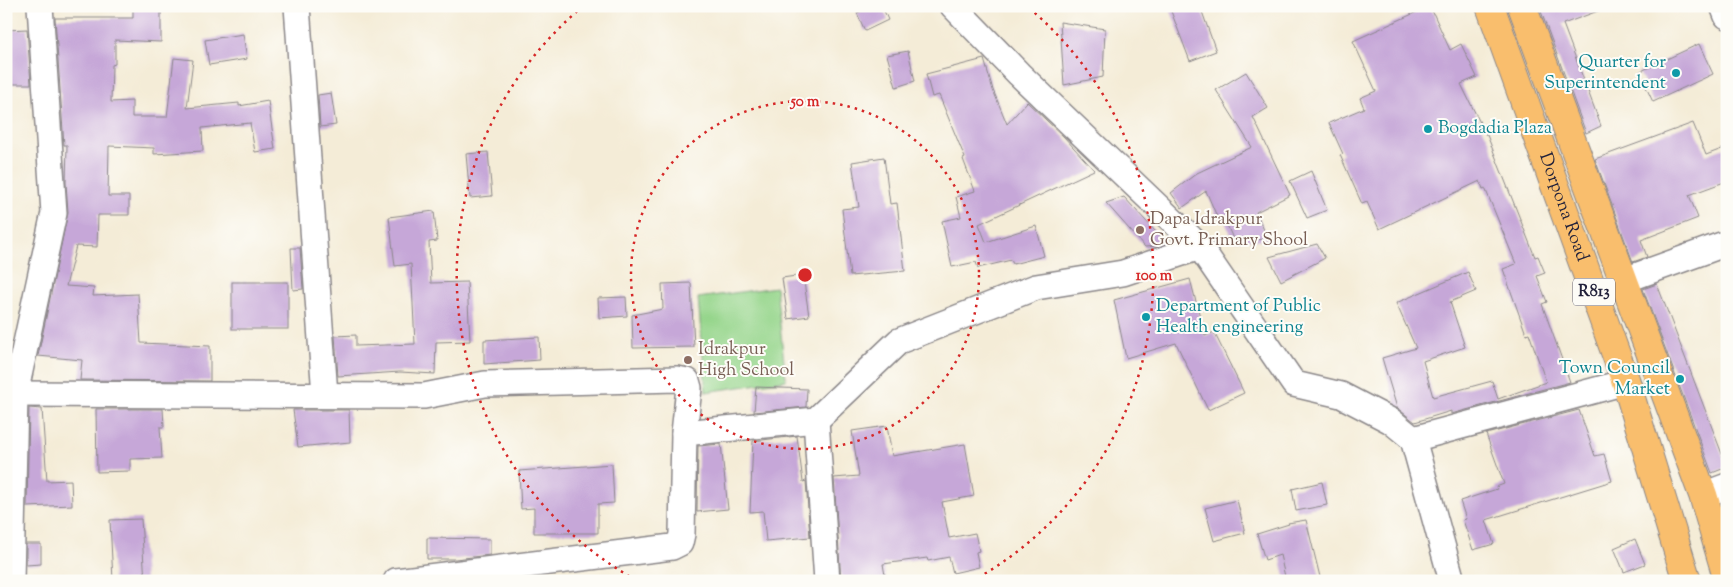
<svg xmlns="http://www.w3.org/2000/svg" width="1733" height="587" font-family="'Sorts Mill Goudy',serif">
<rect width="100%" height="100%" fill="#fdfcf7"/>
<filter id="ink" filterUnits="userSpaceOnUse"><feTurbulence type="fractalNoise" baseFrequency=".02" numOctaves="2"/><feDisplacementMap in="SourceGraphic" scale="10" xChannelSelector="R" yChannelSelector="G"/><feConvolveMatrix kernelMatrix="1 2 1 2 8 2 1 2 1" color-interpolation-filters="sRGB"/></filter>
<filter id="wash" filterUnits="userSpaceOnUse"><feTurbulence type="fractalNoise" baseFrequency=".0096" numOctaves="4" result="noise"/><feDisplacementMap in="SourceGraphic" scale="20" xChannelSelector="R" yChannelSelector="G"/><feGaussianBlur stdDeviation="1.12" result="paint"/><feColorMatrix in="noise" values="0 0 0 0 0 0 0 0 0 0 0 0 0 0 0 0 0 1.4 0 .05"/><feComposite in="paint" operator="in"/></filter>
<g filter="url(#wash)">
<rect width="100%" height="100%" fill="#f4ecd7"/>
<polygon fill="#95d58b" stroke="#5c7c63" points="776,287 786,380 706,392 698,298"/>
<g id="blocks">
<g fill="#c6a7d8">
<polygon points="133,6 161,6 161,42 115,40 115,64 112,65 111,102 132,101 132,117 167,117 174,58 193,60 187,108 239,103 239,106 268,101 275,149 255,152 250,123 202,128 203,151 154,154 154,148 109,146 108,196 129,196 129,215 98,215 97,247 76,246 66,286 94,288 93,296 138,294 141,343 210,346 210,381 80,380 82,360 38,356 68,212 66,183 67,145 64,145 55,18 133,18"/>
<polygon points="872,6 882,6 888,20 865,31 857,13"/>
<polygon points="1169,6 1200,6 1216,51 1190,61"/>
<polygon points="1430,6 1450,50 1461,44 1477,77 1461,84 1486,135 1487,135 1535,257 1538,256 1545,273 1537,276 1547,302 1542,304 1570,382 1451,414 1451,411 1415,422 1397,408 1382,358 1416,348 1396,303 1468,272 1476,291 1450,302 1465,347 1423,361 1433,397 1492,381 1498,399 1546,382 1529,333 1526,334 1503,269 1516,264 1485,188 1483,189 1480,181 1379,229 1367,202 1362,204 1340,155 1343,154 1329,123 1364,108 1360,98 1376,91 1353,41"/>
<polygon points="1539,6 1605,6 1606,8 1563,24 1601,126 1586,133"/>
<polygon points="1060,22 1105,29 1103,77 1064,85"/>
<polygon points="27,29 31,84 6,84 6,30"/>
<polygon points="243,34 247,59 209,65 205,40"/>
<polygon points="1699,44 1713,74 1653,102 1639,72"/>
<polygon points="908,51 915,81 896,87 887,55"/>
<polygon points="984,59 993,90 1007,124 1027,102 1064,137 1094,170 979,224 986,242 1036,226 1044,256 1013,264 1011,260 978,268 976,262 952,267 942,221 961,217 956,197 975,191 963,159 965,158 939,95 932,97 926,74"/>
<polygon points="1246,72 1268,108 1253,117 1290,195 1256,212 1268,239 1234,241 1223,216 1218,219 1206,191 1182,208 1171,193 1197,173 1252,147 1216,90"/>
<polygon points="331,93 336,125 320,127 318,95"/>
<polygon points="1693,123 1706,155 1727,147 1727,181 1689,195 1698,218 1641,240 1647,257 1633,262 1595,159"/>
<polygon points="488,152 492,196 470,198 466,154"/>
<polygon points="884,157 890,204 897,203 905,271 850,276 842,209 859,207 852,162"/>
<polygon points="1311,171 1327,210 1307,218 1290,181"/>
<polygon points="1124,197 1166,243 1158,246 1145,247 1106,203"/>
<polygon points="434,211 437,241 429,242 431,283 467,282 470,341 436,342 435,374 400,372 338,376 335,336 356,335 356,346 415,344 411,264 395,266 389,217"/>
<polygon points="1317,244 1325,258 1281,281 1269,257"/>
<polygon points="291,248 300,248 303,289 293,290"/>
<polygon points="803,275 809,316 788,319 782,278"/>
<polygon points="1190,279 1205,336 1214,332 1244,393 1208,410 1176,343 1126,358 1114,300"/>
<rect x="232" y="282" width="56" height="47"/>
<polygon points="691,283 694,347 633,348 632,315 663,309 662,284"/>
<polygon points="1657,284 1727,467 1712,473 1643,289"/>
<polygon points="626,297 627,316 599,318 598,298"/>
<polygon points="539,337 540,360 484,364 484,340"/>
<polygon points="756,387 807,389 806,407 754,412"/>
<polygon points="29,408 42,409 47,481 71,480 72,505 27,507"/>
<polygon points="96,409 163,409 164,427 160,427 162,458 130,459 130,471 97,472"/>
<polygon points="293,410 349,410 350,442 298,447"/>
<polygon points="1579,410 1595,456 1604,454 1612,481 1486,520 1494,544 1473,550 1463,520 1466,519 1460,501 1497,489 1496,487 1504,484 1486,434"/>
<polygon points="887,426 892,456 965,444 974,496 942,502 949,538 975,533 979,551 976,552 979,567 953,573 949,557 928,561 927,558 883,564 886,581 841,581 834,478 859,476 852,431"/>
<polygon points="797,436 803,482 806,481 810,537 766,541 763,511 750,512 753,441"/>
<polygon points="721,444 728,509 697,512 698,446"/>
<polygon points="612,464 614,503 598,504 598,533 534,533 534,508 521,509 519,471"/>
<polygon points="1322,482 1327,505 1296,511 1292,489"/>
<polygon points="1237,500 1245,533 1214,541 1205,508"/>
<polygon points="141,519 145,581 113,581 110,520"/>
<polygon points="1306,520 1321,581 1286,581 1280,555 1265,560 1257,534 1289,524 1288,523"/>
<polygon points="427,538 490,539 490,555 455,559 427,559"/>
<polygon points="1635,539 1645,564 1624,572 1614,548"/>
<polygon points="26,544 41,544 41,564 26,565"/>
</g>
</g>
</g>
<g filter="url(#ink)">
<use href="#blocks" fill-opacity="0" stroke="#8b8789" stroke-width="1"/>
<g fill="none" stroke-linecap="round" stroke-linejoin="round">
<g stroke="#8b8789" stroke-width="28">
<g id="minor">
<polyline points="297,6 325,395"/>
<polyline points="953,6 1019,74 1200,247 1294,384 1341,395 1391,421 1413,439 1626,382"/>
<polyline points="1723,6 1727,16"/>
<polyline points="1622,281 1727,243"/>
<polyline points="15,394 424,396 485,384 677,379 687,381 689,388 684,433 816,420 899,341 1036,287 1123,273 1200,247"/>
<polyline points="816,420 827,581"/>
<polyline points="1413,439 1452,581"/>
<polyline points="1703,495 1727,486"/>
<polyline points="11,581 15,394 54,213 40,6"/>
<polyline points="396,581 672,547 680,543 682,534 684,433"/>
</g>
</g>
<g stroke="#8b8789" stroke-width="30">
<g id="major">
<path id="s1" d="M1490,6l136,376 61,199"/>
<polyline points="1522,6 1703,495 1727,577"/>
</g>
</g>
<use href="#minor" stroke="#fff" stroke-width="25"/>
<use href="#major" stroke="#f9be6d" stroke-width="28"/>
</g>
</g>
<g fill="none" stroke="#d62828" stroke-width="2.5" stroke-dasharray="2.5 5">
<circle cx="805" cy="275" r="174"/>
<path d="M636 580A349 349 0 0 1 581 8M1029 8A349 349 0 0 1 974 580"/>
</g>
<g fill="#0f9aa8" stroke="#fdfcf7" stroke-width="2">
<circle cx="1676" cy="73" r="5"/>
<circle cx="1428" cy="129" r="5"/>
<circle cx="1146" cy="317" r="5"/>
<circle cx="1680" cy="379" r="5"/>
</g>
<g fill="#8d6e63" stroke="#fdfcf7" stroke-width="2">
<circle cx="1140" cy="230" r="5"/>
<circle cx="688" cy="360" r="5"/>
</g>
<g text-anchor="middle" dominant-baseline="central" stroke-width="4" stroke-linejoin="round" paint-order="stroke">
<rect fill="#fdfcf7" stroke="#646373" stroke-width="1" x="1573" y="278.5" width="42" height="27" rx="4"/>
<g font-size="16" font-weight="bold" fill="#22223b">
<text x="1594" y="292">R813</text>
</g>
<g font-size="18" fill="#0d838f" stroke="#fdfcf7" text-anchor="end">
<text x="1666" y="63">Quarter for<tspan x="1666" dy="21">Superintendent</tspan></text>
<text x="1438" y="129" text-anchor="start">Bogdadia Plaza</text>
<text x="1156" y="307" text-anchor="start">Department of Public<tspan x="1156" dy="21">Health engineering</tspan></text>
<text x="1670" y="369">Town Council<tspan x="1670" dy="21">Market</tspan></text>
</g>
<g font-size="18" fill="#22223b" stroke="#fdfcf7">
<text stroke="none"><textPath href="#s1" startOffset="214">Dorpona Road</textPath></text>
</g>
<g font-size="18" fill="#785e54" stroke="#fdfcf7" text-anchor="start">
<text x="1150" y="220">Dapa Idrakpur<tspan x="1150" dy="21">Govt. Primary Shool</tspan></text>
<text x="698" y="350">Idrakpur<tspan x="698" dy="21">High School</tspan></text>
</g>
</g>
<circle cx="805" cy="275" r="8" fill="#d62828" stroke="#fdfcf7" stroke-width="2.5"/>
<g font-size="15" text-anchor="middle" font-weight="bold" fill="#d62828" stroke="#fdfcf7" stroke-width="4" stroke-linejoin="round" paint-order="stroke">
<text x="805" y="106">50 m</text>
<text x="1154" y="280">100 m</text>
</g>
<rect width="1733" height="587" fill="none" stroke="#fdfcf7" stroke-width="25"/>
</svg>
